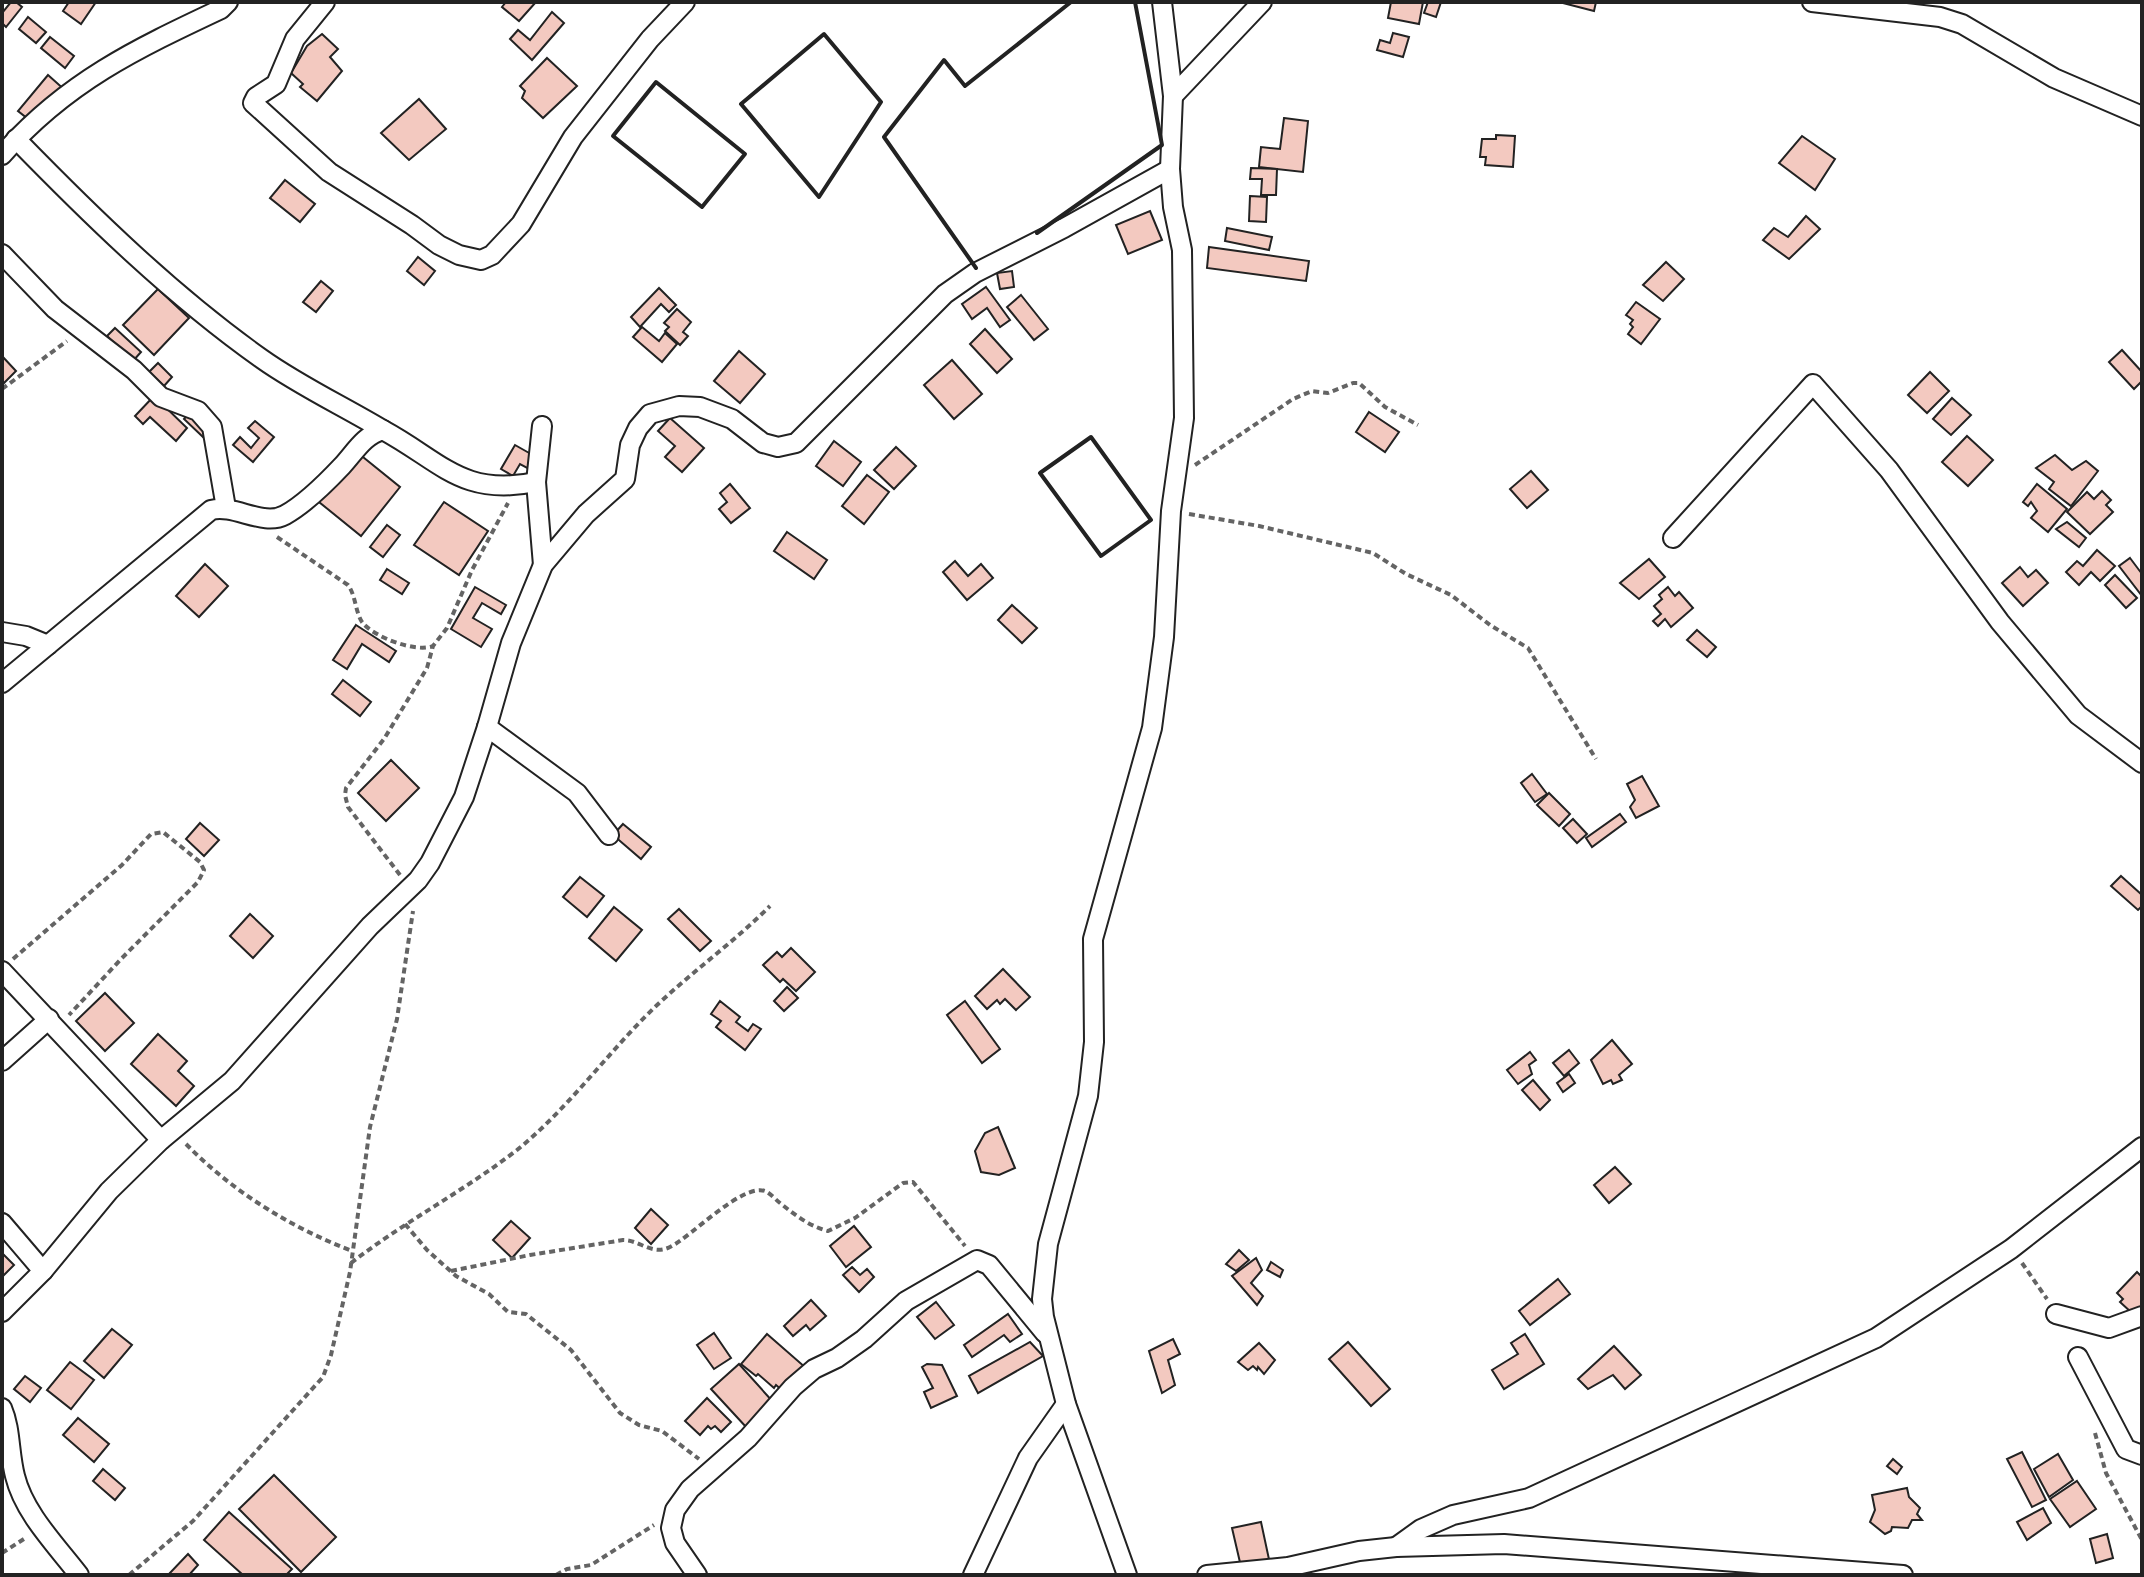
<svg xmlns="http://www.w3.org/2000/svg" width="2144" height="1577" font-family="Cabin,sans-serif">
<rect width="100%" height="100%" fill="#fff"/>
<g fill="#f3c9c0" stroke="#222" stroke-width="2">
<polygon points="11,2 16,2 22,7 6,27 2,23 2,13"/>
<polygon points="69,2 96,2 81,24 63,11"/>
<polygon points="506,2 536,2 519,21 502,7"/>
<polygon points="1391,2 1423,2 1419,24 1388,18"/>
<polygon points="1428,2 1441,2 1436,17 1424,13"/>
<polygon points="1559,2 1596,2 1594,11"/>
<polygon points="552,12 564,23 532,60 510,39 518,30 530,40"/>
<polygon points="28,17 46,32 36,43 19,29"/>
<polygon points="1393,33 1409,37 1403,57 1377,50 1380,40 1390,43"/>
<polygon points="322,34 338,49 330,57 342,71 317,101 300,87 303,84 291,73 307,46"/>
<polygon points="50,37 74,56 65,68 41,48"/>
<polygon points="547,58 577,86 543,118 522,98 525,91 520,86"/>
<polygon points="48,75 66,91 37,126 18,111"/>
<polygon points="419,99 446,129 409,160 381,133"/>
<polygon points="1284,118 1308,121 1303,172 1259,167 1261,147 1280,149"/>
<polygon points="1496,135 1515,136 1513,167 1485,165 1486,157 1480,157 1482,139 1496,139"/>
<polygon points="1802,136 1835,159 1815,190 1779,163"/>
<polygon points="1251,168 1277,169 1276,195 1261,195 1262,179 1250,179"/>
<polygon points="285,180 315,204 300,222 270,198"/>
<polygon points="1250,196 1267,197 1266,222 1249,221"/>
<polygon points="1150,211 1162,240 1128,254 1116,225"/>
<polygon points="1806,216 1820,229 1789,259 1763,240 1774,228 1788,237"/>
<polygon points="1227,228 1272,237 1269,250 1225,241"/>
<polygon points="1209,247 1309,261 1306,281 1207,268"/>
<polygon points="418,257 435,271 424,285 407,271"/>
<polygon points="1666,262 1684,279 1663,301 1643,285"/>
<polygon points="1012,271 1014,287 1000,289 997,273"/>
<polygon points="321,281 333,291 316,312 303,302"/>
<polygon points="986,287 1010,320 1000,327 987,308 972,319 962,304"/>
<polygon points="659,288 676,305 669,312 661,304 640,327 631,317"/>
<polygon points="158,289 189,318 154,355 123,325"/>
<polygon points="1021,295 1048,329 1034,340 1007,307"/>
<polygon points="1636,302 1660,319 1641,344 1628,334 1633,327 1630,324 1633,320 1626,315"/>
<polygon points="677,309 691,322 683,332 688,336 680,345 665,331 669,327 664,323"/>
<polygon points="642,327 659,341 665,333 677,344 662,362 633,337"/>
<polygon points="115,328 141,352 133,361 107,336"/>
<polygon points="985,329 1012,359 997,373 970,344"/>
<polygon points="2122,350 2142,372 2142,381 2134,389 2109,362"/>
<polygon points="739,351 765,374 740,403 714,381"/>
<polygon points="2,356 16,371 4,383 2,381"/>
<polygon points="952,360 982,394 954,419 924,385"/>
<polygon points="158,363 172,377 164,386 149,372"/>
<polygon points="1930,372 1949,391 1927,413 1908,395"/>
<polygon points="154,396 187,428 176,441 150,417 143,424 135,416"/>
<polygon points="1952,398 1971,415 1951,435 1933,419"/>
<polygon points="191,411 210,429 203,437 184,419"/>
<polygon points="1369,412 1399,432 1385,452 1356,432"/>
<polygon points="670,418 704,448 682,472 665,457 675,446 658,431"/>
<polygon points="255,421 274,437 253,462 233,445 240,437 251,448 259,438 248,428"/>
<polygon points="1967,436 1993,460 1968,486 1942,462"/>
<polygon points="834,441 861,462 843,486 816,466"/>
<polygon points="515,445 538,458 531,470 520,464 513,476 501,469"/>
<polygon points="896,447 916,466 894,489 874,470"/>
<polygon points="358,453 400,487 361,536 319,502"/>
<polygon points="2055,455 2072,470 2086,461 2098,471 2071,506 2049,489 2054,482 2036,468"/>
<polygon points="1531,471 1548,490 1527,508 1510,489"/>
<polygon points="867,475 889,492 864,524 842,506"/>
<polygon points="730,484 750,508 731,523 719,509 727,502 720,493"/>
<polygon points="2037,484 2067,509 2048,532 2031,518 2037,511 2031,502 2028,506 2023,502"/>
<polygon points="2102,491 2111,500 2106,505 2113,512 2090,534 2067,512 2087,492 2094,499"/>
<polygon points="444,502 488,531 459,575 414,545"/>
<polygon points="2067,522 2086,538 2079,547 2056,529"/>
<polygon points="387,525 400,535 383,557 370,547"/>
<polygon points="787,532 827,560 814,579 774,551"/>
<polygon points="2097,550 2115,566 2100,581 2091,572 2079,585 2066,572 2077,561 2083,566"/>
<polygon points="2130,558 2142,574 2142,596 2119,566"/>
<polygon points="1649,559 1665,577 1639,599 1620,583"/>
<polygon points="955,561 968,576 981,564 993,578 967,600 943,572"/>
<polygon points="205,564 228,586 199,617 176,596"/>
<polygon points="2020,567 2028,577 2036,570 2048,583 2023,606 2002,583"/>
<polygon points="387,569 409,583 402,594 380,580"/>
<polygon points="2115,575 2137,598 2126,608 2105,585"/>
<polygon points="475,587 506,605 501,614 482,603 473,618 492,629 481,647 451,629"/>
<polygon points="1668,587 1675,596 1679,592 1693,608 1671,627 1665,619 1658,626 1653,621 1661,614 1654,606 1662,599 1659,595"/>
<polygon points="1012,605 1037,628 1022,643 998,620"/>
<polygon points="356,625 396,651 389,662 362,644 347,669 333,660"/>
<polygon points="1697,630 1716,647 1707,657 1687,640"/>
<polygon points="343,680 371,702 360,716 332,694"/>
<polygon points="391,760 419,788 386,821 358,793"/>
<polygon points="1532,774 1547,794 1535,802 1521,783"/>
<polygon points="1642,776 1659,806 1636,818 1630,807 1635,800 1627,784"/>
<polygon points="1549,793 1570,814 1559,826 1537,805"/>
<polygon points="1620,814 1626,822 1592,847 1586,838"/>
<polygon points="1573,819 1587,834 1577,843 1563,828"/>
<polygon points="200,823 219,840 204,856 186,839"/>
<polygon points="623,824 651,847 641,859 613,835"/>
<polygon points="2121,876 2142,895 2142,906 2138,910 2111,886"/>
<polygon points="580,877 604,896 587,917 563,897"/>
<polygon points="614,907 642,930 616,961 589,938"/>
<polygon points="679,909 711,941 700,951 668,919"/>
<polygon points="250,914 273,936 253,958 230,936"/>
<polygon points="791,948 815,972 796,991 783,979 780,982 763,965 777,952 782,957"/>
<polygon points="1003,969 1030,997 1016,1010 1005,999 1000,1004 997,1000 987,1009 975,996"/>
<polygon points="787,987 798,998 784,1011 774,1001"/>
<polygon points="105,993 134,1023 105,1051 76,1021"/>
<polygon points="720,1001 740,1017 736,1022 748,1031 753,1024 761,1029 745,1050 716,1027 721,1021 711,1014"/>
<polygon points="965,1001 1000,1049 982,1063 947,1015"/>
<polygon points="158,1034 187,1061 178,1071 194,1086 176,1106 131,1064"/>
<polygon points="1612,1040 1632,1064 1619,1075 1622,1080 1613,1084 1611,1080 1603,1084 1591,1060"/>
<polygon points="1569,1050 1579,1063 1564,1076 1553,1063"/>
<polygon points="1530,1052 1536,1060 1529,1065 1532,1074 1518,1084 1507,1070"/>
<polygon points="1569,1074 1575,1083 1563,1092 1557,1083"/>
<polygon points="1533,1080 1550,1100 1540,1110 1522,1090"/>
<polygon points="998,1127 1015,1168 999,1175 981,1172 975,1151 985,1133"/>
<polygon points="1615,1167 1631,1184 1609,1203 1594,1185"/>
<polygon points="651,1209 668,1225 651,1244 635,1228"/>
<polygon points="511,1221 530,1238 512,1258 493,1240"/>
<polygon points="854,1226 871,1247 846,1267 830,1246"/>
<polygon points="1239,1250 1249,1260 1236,1271 1226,1264"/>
<polygon points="2,1253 14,1265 2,1277"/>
<polygon points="1256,1258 1262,1270 1251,1283 1263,1296 1257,1305 1232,1276"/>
<polygon points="1271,1262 1283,1270 1280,1277 1267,1270"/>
<polygon points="852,1267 860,1275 867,1269 874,1277 859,1292 843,1275"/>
<polygon points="2137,1272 2142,1277 2142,1315 2132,1313 2120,1302 2123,1299 2117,1293"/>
<polygon points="1558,1279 1570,1294 1530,1325 1519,1311"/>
<polygon points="811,1300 826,1316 810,1330 806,1325 793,1336 784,1326"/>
<polygon points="936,1302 954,1325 935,1339 917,1317"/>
<polygon points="1008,1314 1022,1334 1010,1342 1004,1335 972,1357 964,1345"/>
<polygon points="112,1329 132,1345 104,1378 84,1361"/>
<polygon points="714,1333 731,1358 714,1369 697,1345"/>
<polygon points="767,1334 806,1368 784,1392 776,1385 774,1388 758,1374 756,1376 741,1364"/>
<polygon points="1525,1334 1544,1364 1504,1389 1492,1370 1518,1354 1511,1343"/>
<polygon points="1173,1339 1180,1354 1168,1360 1175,1385 1162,1393 1149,1351"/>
<polygon points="1030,1342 1043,1356 978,1393 969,1376"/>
<polygon points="1348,1342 1390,1389 1371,1406 1329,1359"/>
<polygon points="1259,1343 1275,1360 1264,1374 1258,1367 1257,1370 1253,1366 1248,1370 1238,1362"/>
<polygon points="1614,1346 1641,1375 1625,1389 1613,1375 1588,1389 1578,1379"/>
<polygon points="70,1362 94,1380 71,1409 47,1390"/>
<polygon points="739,1364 774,1403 747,1428 711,1389"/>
<polygon points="927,1364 942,1365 957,1396 931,1408 924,1392 933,1388 922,1367"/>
<polygon points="25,1376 41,1388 30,1402 14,1389"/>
<polygon points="707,1398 731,1422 721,1432 715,1426 711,1429 708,1426 700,1435 685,1421"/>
<polygon points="78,1418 109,1444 94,1462 63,1435"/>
<polygon points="2022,1452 2046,1500 2032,1507 2007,1459"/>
<polygon points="2058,1454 2073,1480 2049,1497 2034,1469"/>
<polygon points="1893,1459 1902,1467 1897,1474 1887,1466"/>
<polygon points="103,1469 125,1488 115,1500 93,1481"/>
<polygon points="274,1475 336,1537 301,1572 239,1509"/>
<polygon points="2077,1481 2096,1509 2070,1527 2050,1499"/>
<polygon points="1907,1488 1909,1497 1920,1508 1917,1514 1922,1520 1912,1520 1908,1528 1892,1527 1891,1531 1885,1534 1870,1522 1875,1510 1872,1495"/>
<polygon points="2043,1508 2051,1523 2027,1540 2017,1522"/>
<polygon points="229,1512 292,1569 286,1575 243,1575 204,1540"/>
<polygon points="1261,1522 1270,1564 1242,1571 1232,1528"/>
<polygon points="2107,1534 2113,1558 2096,1563 2090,1539"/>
<polygon points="188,1554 198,1565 189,1575 168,1575"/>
</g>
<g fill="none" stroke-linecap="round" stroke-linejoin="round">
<g stroke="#222" stroke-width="22">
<g id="street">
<polyline points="325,2 295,39 276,84 256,97 253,103 329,172 412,225 439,245 459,255 481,260 492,255 521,224 573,137 650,39 685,2"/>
<polyline points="1812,2 1940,17 1962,24 2054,78 2142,116"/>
<polyline points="1173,96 1262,2"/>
<path d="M16,139c76,78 157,157 246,220 38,27 81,47 121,71"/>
<path d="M2,155c64,-73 134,-106 219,-146l7,-7"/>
<polyline points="2,254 55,309 134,370 161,397 198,411 212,427 226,508"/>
<polyline points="542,426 536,482 543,565"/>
<polyline points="1673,538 1813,384 1889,470 2000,622 2078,715 2142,763"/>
<polyline points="2,632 26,636 48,645"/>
<path d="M2,683l209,-173c24,-6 52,17 74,5 20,-11 41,-32 57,-49 13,-14 22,-31 41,-36 59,32 79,67 153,52"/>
<polyline points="487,727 577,793 609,835"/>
<polyline points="2,971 161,1140"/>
<polyline points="2,1061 49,1019"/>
<polyline points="2,1223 43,1271"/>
<polyline points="2,1312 43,1271 109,1191 161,1140 232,1081 370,926 418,880 430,863 464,797 487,727 511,643 543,565 586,514 625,479 630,445 638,428 650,414 679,406 700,407 732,419 763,443 778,447 796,443 945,294 975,273 1064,228 1170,169"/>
<polyline points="2056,1314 2109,1328 2142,1316"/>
<polyline points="2078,1357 2126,1449 2142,1455"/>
<path d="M2,1408c9,21 7,45 13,68 9,37 41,69 64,99"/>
<polyline points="1396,1547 1421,1529 1453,1515 1529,1498 1876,1338 2011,1249 2142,1147"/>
<polyline points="697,1575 675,1543 671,1528 675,1510 690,1489 748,1438 793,1387 814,1369 837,1358 864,1339 906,1301 977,1260 989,1265 1045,1333"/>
<polyline points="973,1575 1028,1458 1066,1404"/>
<polyline points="1127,1575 1066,1404 1044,1317 1042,1299 1048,1244 1088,1096 1094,1042 1093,939 1152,728 1164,637 1171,511 1184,418 1182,250 1173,207 1170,169 1173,96 1162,2"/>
<polyline points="1207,1575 1288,1567 1359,1551 1396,1547 1504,1544 1903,1575"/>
</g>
</g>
<g stroke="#646464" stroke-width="4" stroke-dasharray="6 4" stroke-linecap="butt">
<polyline points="2,389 67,341"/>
<polyline points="1195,465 1293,399 1312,391 1328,393 1353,383 1359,383 1385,407 1418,425"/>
<polyline points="1189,514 1259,526 1373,553 1406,574 1451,595 1490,625 1528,648 1596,759"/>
<path d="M277,537l71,48c8,11 7,26 14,37 11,15 54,31 71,24"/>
<polyline points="400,875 348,807 345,795 346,788 384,739 427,668 433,646 447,628 472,570 508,503"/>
<polyline points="13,959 122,865 151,834 163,832 200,862 204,870 198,882 122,958 69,1015"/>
<path d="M186,1144c47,48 104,83 166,107"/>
<polyline points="405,1224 427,1250 456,1276 489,1294 508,1312 526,1314 571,1350 620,1413 639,1425 662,1431 699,1459"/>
<path d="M351,1263c53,-41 113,-72 166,-113 52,-42 91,-98 139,-144 37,-35 78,-64 114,-100"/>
<polyline points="2022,1263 2047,1299"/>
<path d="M451,1271l79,-16 93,-15c17,0 29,16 47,7 21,-10 72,-64 95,-56 5,2 11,9 15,12 15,12 29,23 48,28l27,-13 48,-35 10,-1 52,64"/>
<polyline points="2095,1433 2106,1473 2142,1540"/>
<polyline points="2,1553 27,1537"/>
<polyline points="129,1575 193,1521 323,1377 331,1355 350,1272 370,1127 397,1019 413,911"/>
<polyline points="556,1575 567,1569 591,1565 654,1525"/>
</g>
<use href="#street" stroke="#fff" stroke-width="18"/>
<g stroke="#222" stroke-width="4">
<polygon points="824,34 881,102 819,197 741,104"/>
<polygon points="656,82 745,154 702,207 613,136"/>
<polyline points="1037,233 1162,145 1135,2"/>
<polyline points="976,268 884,137 944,60 965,86 1071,2"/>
<polygon points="1091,437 1151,520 1101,556 1040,473"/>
</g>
</g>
<rect width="2144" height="1577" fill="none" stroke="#222222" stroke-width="8"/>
</svg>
